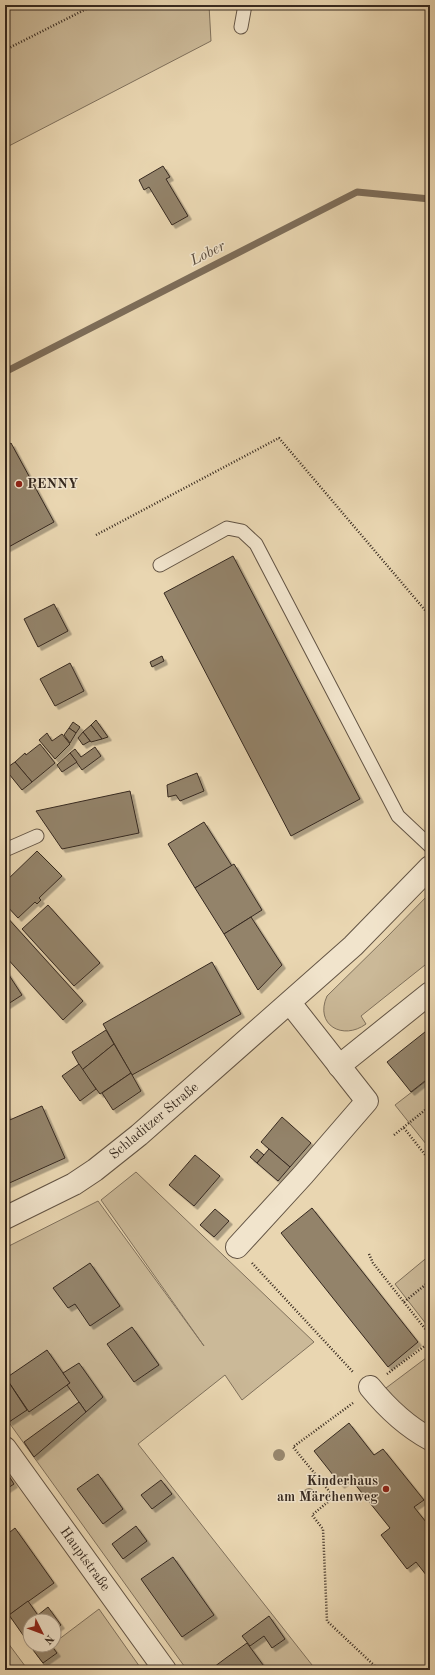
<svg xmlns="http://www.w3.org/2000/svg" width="435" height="1675" font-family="'Old Standard TT',serif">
<defs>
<filter id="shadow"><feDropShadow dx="3.5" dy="3.5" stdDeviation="0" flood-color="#0004"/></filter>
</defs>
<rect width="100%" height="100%" fill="#e9d6b1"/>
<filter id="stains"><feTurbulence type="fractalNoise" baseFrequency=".005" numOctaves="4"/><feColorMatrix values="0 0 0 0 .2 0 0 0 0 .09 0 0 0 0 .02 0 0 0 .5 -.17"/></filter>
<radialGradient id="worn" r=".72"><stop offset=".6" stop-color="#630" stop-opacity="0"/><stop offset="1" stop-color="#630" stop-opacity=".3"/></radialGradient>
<g fill="#cbb998" stroke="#80715c">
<polygon points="5,5 209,5 211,41 5,148"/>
<path d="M430,893v68l-69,55 5,8c-23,17 -52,1 -39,-28l60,-59z"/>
<polygon points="430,1078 430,1149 395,1105"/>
<polygon points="136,1172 314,1342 242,1400 225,1375 138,1444 316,1670 187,1670 5,1417 5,1248 98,1201 204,1346 101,1200"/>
<polygon points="430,1255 430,1329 395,1284"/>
<polygon points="430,1355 430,1429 382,1391"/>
<polygon points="99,1609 142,1670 48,1670 37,1655 51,1645 54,1645 54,1643"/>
<polygon points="5,1639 28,1670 5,1670"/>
</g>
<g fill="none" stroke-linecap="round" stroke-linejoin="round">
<polyline stroke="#7d6d59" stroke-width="7" points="5,372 357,192 430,199"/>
</g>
<g fill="#93836b" stroke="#36291f" filter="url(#shadow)">
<polygon points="163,166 170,177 166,179 188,216 172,225 149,187 144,190 139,180"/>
<polygon points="11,443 54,522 5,549 5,447"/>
<polygon points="233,556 360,799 291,836 164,593"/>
<polygon points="54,604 68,631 38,647 24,619"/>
<polygon points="162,656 164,661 152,667 150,662"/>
<polygon points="70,663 84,691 55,706 40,679"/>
<polygon points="96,720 108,737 102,739 91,725"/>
<polygon points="73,722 80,727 76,733 69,728"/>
<polygon points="91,725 102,739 91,742 83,732"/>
<polygon points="69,728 76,733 70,743 64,735"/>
<polygon points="83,732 90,741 83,745 78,738"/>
<polygon points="47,733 52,741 62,734 70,744 55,759 39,740"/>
<polygon points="40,744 55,763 32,782 15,762 25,753 26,755"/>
<polygon points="95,747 101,756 82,770 70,753 75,749 81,757"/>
<polygon points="70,753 77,762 62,772 57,765"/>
<polygon points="15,762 32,782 22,790 5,769"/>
<polygon points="197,773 204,791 180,801 176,795 168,797 167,785"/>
<polygon points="130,791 139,833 62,849 36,811"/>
<polygon points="204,822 232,866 195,888 168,844"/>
<polygon points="37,851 62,876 39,898 41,900 37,904 35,902 18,918 5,904 5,882"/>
<polygon points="234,864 262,910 224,934 195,888"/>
<polygon points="48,905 100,963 74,986 22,929"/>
<polygon points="5,915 83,1001 63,1020 5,956"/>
<polygon points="251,917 282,965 258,990 224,934"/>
<polygon points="212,962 241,1014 132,1075 103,1024"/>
<polygon points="5,969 22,995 5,1006"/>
<polygon points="430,1028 430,1077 411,1092 387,1062"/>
<polygon points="106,1030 114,1044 82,1070 72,1052"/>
<polygon points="114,1044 131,1073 100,1094 82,1070"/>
<polygon points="79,1064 96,1089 80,1101 62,1076"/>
<polygon points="131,1073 141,1091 113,1110 102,1093"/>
<polygon points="42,1106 65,1158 5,1185 5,1122"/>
<polygon points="5,1110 10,1120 5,1122"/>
<polygon points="282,1117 311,1143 290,1167 261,1142"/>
<polygon points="257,1149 264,1155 257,1163 250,1157"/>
<polygon points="269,1149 290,1167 278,1181 257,1163"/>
<polygon points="195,1155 220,1176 194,1206 169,1185"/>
<polygon points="312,1208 418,1342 388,1367 281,1233"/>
<polygon points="215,1209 229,1221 214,1237 200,1225"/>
<polygon points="90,1263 120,1306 90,1326 75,1304 68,1308 53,1288"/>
<polygon points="132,1327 159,1365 134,1382 107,1344"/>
<polygon points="47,1350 70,1383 29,1412 6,1378"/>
<polygon points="79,1363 103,1397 86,1412 67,1385 70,1383 63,1373"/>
<polygon points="6,1378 27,1410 9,1422 5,1416"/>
<polygon points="79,1402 86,1412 34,1457 24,1442"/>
<polygon points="349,1423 374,1455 383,1449 424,1500 414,1507 430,1527 430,1580 416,1562 407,1569 381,1535 390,1528 350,1478 341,1485 314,1451"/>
<polygon points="5,1470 14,1484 5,1490"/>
<polygon points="98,1474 123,1509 103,1524 77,1489"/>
<polygon points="161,1480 172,1494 152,1509 141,1495"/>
<polygon points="136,1526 147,1541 123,1559 112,1544"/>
<polygon points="15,1528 54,1583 8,1616 5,1612 5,1536"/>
<polygon points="173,1557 214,1615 182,1637 141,1579"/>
<polygon points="28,1601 42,1621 30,1621 30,1645 9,1615"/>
<polygon points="48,1607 61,1625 54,1630 54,1621 42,1621 38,1615"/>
<polygon points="269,1616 285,1639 272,1648 264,1636 250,1646 242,1636"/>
<polygon points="247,1643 266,1669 210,1670 226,1658"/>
<polygon points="40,1645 51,1645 57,1653 43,1663 33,1650"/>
</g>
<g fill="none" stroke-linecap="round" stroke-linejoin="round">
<g stroke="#635444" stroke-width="15">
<g id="service">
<polyline points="241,27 245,5"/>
<polyline points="160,565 227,528 242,531 256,544 398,816 430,846"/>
<polyline points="5,850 37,836"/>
</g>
</g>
<g stroke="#635444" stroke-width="24">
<g id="minor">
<polyline points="339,1066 430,993"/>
<polyline points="5,1218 74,1184 95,1170 139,1135 353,946 430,867"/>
<polyline points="237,1247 303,1175 367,1101 290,1003"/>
<path d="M370,1387c17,21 36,39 60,52"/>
<polyline points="5,1448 165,1670"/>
</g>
</g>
<g stroke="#36291f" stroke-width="2.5" stroke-dasharray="1 2" stroke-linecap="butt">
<polyline points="421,5 430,12"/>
<polyline points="5,50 94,5"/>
<polyline points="96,535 279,438 430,616"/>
<polyline points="404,1128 430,1161"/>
<polyline points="394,1135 430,1106"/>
<polyline points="369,1254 373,1263 430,1335"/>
<polyline points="252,1263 353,1372"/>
<polyline points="404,1302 430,1281"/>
<polyline points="387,1374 430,1342"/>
<polyline points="353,1403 293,1447 334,1497 312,1515 323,1529 327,1621 379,1670"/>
</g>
<use href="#service" stroke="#f1e4cc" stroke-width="13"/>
<use href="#minor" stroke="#f1e4cc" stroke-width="22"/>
</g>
<g fill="#97876e">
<circle cx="279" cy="1455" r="6"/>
<circle cx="309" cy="1494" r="6"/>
</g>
<g fill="#8f2418" stroke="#f1e4cc" stroke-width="1.5">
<circle cx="19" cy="484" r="4"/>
<circle cx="386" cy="1489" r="4"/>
</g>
<g text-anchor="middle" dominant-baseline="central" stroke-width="3" stroke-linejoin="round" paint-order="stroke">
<g font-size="14" font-weight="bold" fill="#36291f" stroke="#f1e4cc" text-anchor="start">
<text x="27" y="484">PENNY</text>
<text x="378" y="1481" text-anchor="end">Kinderhaus<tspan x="378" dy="16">am Märchenweg</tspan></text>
</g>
<g font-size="14" fill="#36291f" stroke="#f1e4cc">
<text transform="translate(154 1121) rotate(-40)">Schladitzer Straße</text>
<text transform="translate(85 1559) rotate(54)">Hauptstraße</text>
</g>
<g font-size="15" font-style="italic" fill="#594b3c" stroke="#f1e4cc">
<text transform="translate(208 254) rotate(-27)">Lober</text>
</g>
</g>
<rect width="435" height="1675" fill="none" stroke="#e9d6b1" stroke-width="20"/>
<rect x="6" y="6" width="423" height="1663" fill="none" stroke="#36291f" stroke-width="2"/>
<rect x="10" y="10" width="415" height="1655" fill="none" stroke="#36291f"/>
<g transform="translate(42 1633) rotate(132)"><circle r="19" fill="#f1e4cc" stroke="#a69987"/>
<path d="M0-3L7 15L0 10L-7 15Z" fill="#8f2418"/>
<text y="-6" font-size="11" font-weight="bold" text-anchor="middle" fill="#36291f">N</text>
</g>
<rect width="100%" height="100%" filter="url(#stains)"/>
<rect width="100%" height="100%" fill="url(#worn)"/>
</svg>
